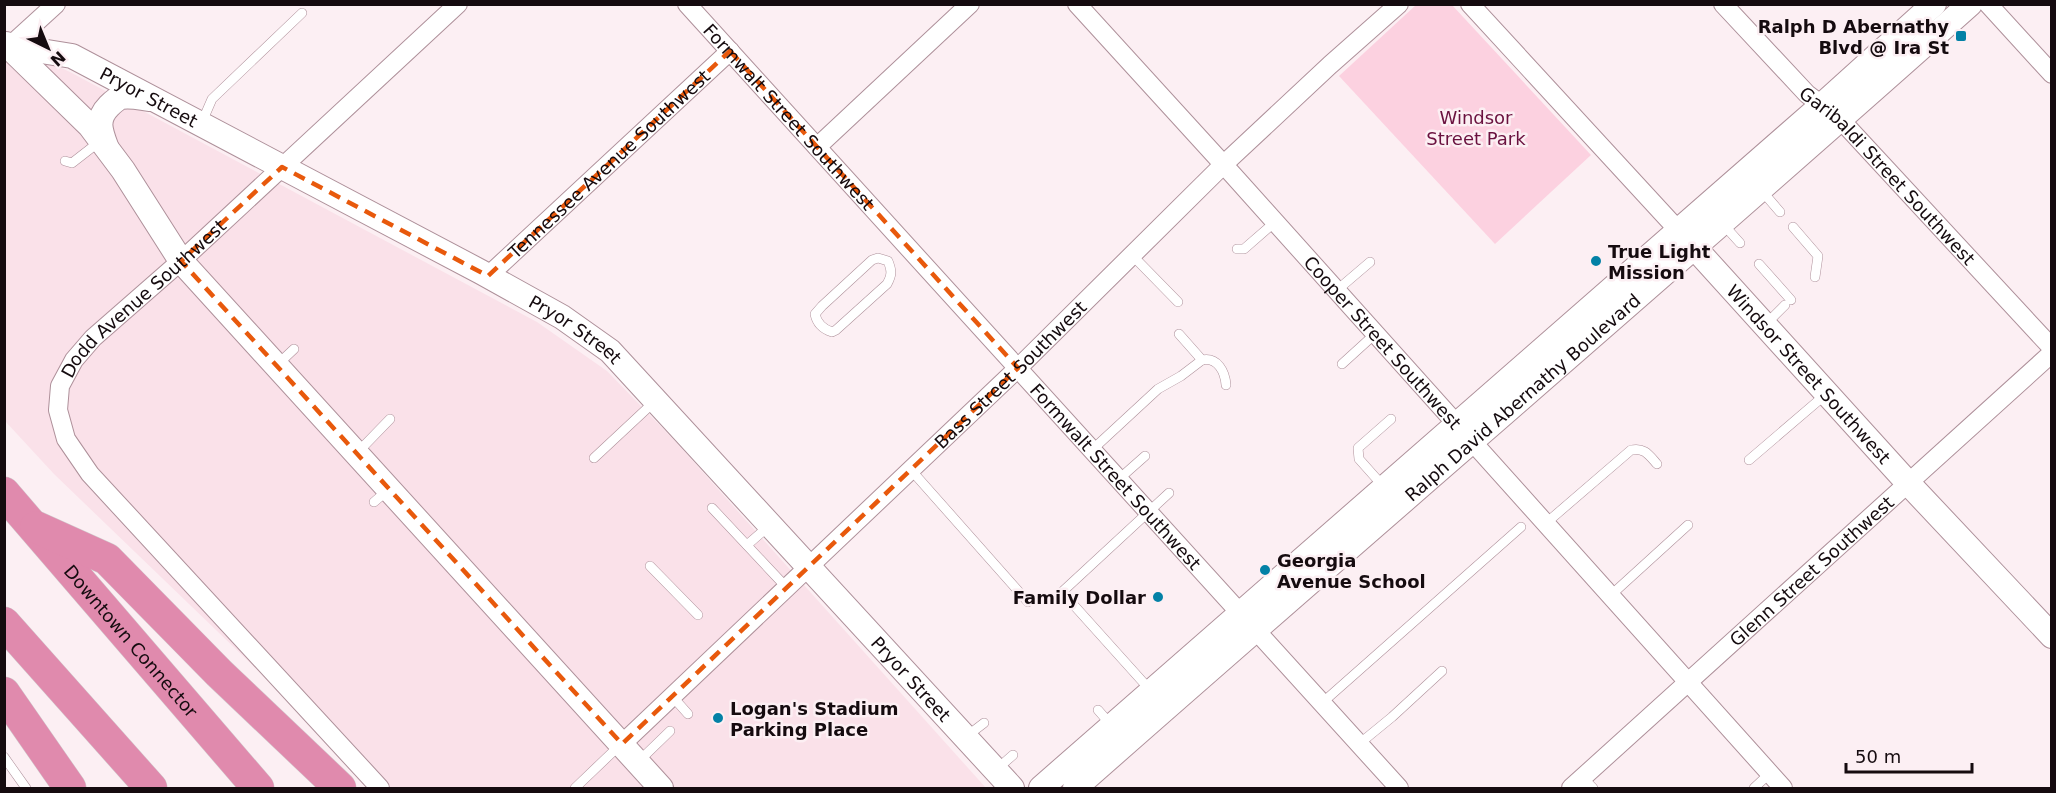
<svg xmlns="http://www.w3.org/2000/svg" width="2056" height="793" font-family="'DejaVu Sans',sans-serif">
<rect width="100%" height="100%" fill="#fceff3"/>
<polygon fill="#fae1e9" points="5,42 70,72 537,322 607,371 674,440 986,788 380,788 54,474 5,421"/>
<polygon fill="#fcd1e0" points="1416,5 1452,5 1591,155 1495,244 1339,76"/>
<g fill="none" stroke-linecap="round" stroke-linejoin="round">
<g stroke="#ae909a" stroke-width="10">
<g id="lane">
<polyline points="202,122 212,99 302,13"/>
<polyline points="65,161 72,163 99,142"/>
<polyline points="1762,191 1780,212"/>
<polyline points="1722,223 1740,243"/>
<polyline points="1793,227 1818,256 1815,277"/>
<polyline points="1237,249 1244,249 1275,222"/>
<polyline points="1132,255 1178,302"/>
<path d="M878,258l10,3c4,10 4,14 -1,23l-51,46 -4,2c-9,-3 -15,-8 -17,-18l7,-8 50,-46z"/>
<polyline points="1759,264 1791,300"/>
<polyline points="1336,291 1370,262"/>
<polyline points="1766,324 1785,305"/>
<path d="M1202,360c16,-3 23,12 24,25"/>
<polyline points="1342,364 1375,334"/>
<polyline points="276,366 294,349"/>
<polyline points="1092,450 1158,389 1181,376 1202,360 1179,334"/>
<polyline points="358,452 390,419"/>
<polyline points="594,458 654,402"/>
<polyline points="1749,460 1825,395"/>
<polyline points="911,470 1028,602"/>
<polyline points="1119,479 1145,456"/>
<polyline points="1383,486 1359,459 1358,448 1391,419"/>
<polyline points="374,502 388,490"/>
<polyline points="712,508 787,588"/>
<path d="M1545,524l86,-74c13,-3 18,5 26,14"/>
<polyline points="747,545 770,525"/>
<polyline points="650,566 698,615"/>
<polyline points="1610,596 1688,525"/>
<polyline points="1151,691 1062,592 1169,493"/>
<polyline points="672,696 688,714"/>
<polyline points="1322,703 1521,527"/>
<polyline points="1098,710 1112,726"/>
<polyline points="967,736 984,723"/>
<polyline points="1359,744 1392,717 1442,671"/>
<polyline points="4,757 26,788"/>
<polyline points="638,762 670,731"/>
<polyline points="997,769 1013,755"/>
<polyline points="1583,778 1593,788"/>
<polyline points="575,788 621,744"/>
<polyline points="1754,788 1769,774"/>
</g>
</g>
<g stroke="#ae909a" stroke-width="20">
<g id="street">
<path id="s1" d="M687,4l712,784"/>
<path id="s2" d="M1077,4l156,171 550,613"/>
<polyline points="1470,4 1678,230"/>
<path id="s3" d="M1723,4l84,90 32,24 213,230"/>
<polyline points="1988,4 2052,74"/>
<polyline points="10,46 56,4"/>
<polyline points="817,147 970,4"/>
<path id="s4" d="M488,276l242,-225"/>
<path id="s5" d="M622,744l396,-376 205,-203 107,-100 69,-61"/>
<path id="s6" d="M380,788l-290,-314 -24,-35 -8,-29 2,-24 14,-26 19,-22 88,-77 277,-257"/>
<path id="s7" d="M1571,788l481,-435"/>
</g>
</g>
<g stroke="#ae909a" stroke-width="26">
<g id="secondary">
<polyline points="6,44 90,126 123,170 181,261 661,788"/>
<path id="s8" d="M10,46l62,10 409,216 81,45 48,34 402,437"/>
<path d="M106,146c-6,-16 -10,-27 3,-40 4,-4 7,-7 12,-9 10,-2 20,1 29,2"/>
<path id="s9" d="M1684,236l224,247 144,153"/>
<polyline points="1041,788 1821,106 1934,4"/>
<path id="s10" d="M1075,788c297,-262 599,-520 895,-784"/>
</g>
</g>
<g stroke="#d0cecf" stroke-width="33">
<g id="highway">
<path id="s11" d="M4,493l254,295"/>
<polyline points="36,527 107,559 219,673 340,788"/>
<polyline points="4,623 151,788"/>
<polyline points="4,693 70,788"/>
</g>
</g>
<use href="#lane" stroke="#fff" stroke-width="9"/>
<use href="#street" stroke="#fff" stroke-width="18"/>
<use href="#secondary" stroke="#fff" stroke-width="24"/>
<use href="#highway" stroke="#e08aad" stroke-width="32"/>
</g>
<path fill="none" stroke="#e8590c" stroke-width="4.5" stroke-dasharray="12 8" stroke-linejoin="round" d="M730,51l288,317 -396,376 -441,-483 101,-94 206,109z"/>
<g fill="#0381a6" stroke="#fceff3" stroke-width="2">
<rect x="1955" y="30" width="12" height="12" rx="3"/>
<circle cx="1596" cy="261" r="6"/>
<circle cx="1265" cy="570" r="6"/>
<circle cx="1158" cy="597" r="6"/>
<circle cx="718" cy="718" r="6"/>
</g>
<g text-anchor="middle" dominant-baseline="central" stroke-width="5" stroke-linejoin="round" paint-order="stroke">
<g font-size="18" font-weight="bold" fill="#150b0f" stroke="#fceff3" text-anchor="start">
<text x="1949" y="26" text-anchor="end">Ralph D Abernathy<tspan x="1949" dy="21">Blvd @ Ira St</tspan></text>
<text x="1608" y="251">True Light<tspan x="1608" dy="21">Mission</tspan></text>
<text x="1277" y="560">Georgia<tspan x="1277" dy="21">Avenue School</tspan></text>
<text x="1146" y="597" text-anchor="end">Family Dollar</text>
<text x="730" y="708">Logan's Stadium<tspan x="730" dy="21">Parking Place</tspan></text>
</g>
<g font-size="18" fill="#150b0f" stroke="#fceff3">
<text stroke="none"><textPath href="#s8" startOffset="150">Pryor Street</textPath></text>
<text stroke="none"><textPath href="#s1" startOffset="152">Formwalt Street Southwest</textPath></text>
<text stroke="none"><textPath href="#s4" startOffset="165">Tennessee Avenue Southwest</textPath></text>
<text stroke="none"><textPath href="#s3" startOffset="238">Garibaldi Street Southwest</textPath></text>
<text stroke="none"><textPath href="#s6" startOffset="646">Dodd Avenue Southwest</textPath></text>
<text stroke="none"><textPath href="#s8" startOffset="636">Pryor Street</textPath></text>
<text stroke="none"><textPath href="#s2" startOffset="456">Cooper Street Southwest</textPath></text>
<text stroke="none"><textPath href="#s9" startOffset="186">Windsor Street Southwest</textPath></text>
<text stroke="none"><textPath href="#s5" startOffset="536">Bass Street Southwest</textPath></text>
<text stroke="none"><textPath href="#s10" startOffset="594">Ralph David Abernathy Boulevard</textPath></text>
<text stroke="none"><textPath href="#s1" startOffset="638">Formwalt Street Southwest</textPath></text>
<text stroke="none"><textPath href="#s7" startOffset="324">Glenn Street Southwest</textPath></text>
<text stroke="none"><textPath href="#s11" startOffset="195">Downtown Connector</textPath></text>
<text stroke="none"><textPath href="#s8" startOffset="1122">Pryor Street</textPath></text>
</g>
<g font-size="18" fill="#6a113f" stroke="#fceff3">
<text x="1476" y="117">Windsor<tspan x="1476" dy="21">Street Park</tspan></text>
</g>
</g>
<rect width="2056" height="793" fill="none" stroke="#150b0f" stroke-width="12"/>
<g transform="translate(48 48) rotate(137)" stroke="#fceff3" stroke-width="4.5" paint-order="stroke">
<path d="M0-4.5L10 22L0 15L-10 22Z" fill="#150b0f"/>
<text y="-9" font-size="16" font-weight="bold" text-anchor="middle" fill="#150b0f">N</text>
</g>
<path d="M1846 763v9h126v-9" fill="none" stroke="#150b0f" stroke-width="3"/>
<text x="1855" y="763" font-size="18" fill="#150b0f" stroke="#fceff3" stroke-width="4.5" paint-order="stroke">50 m</text>
</svg>
